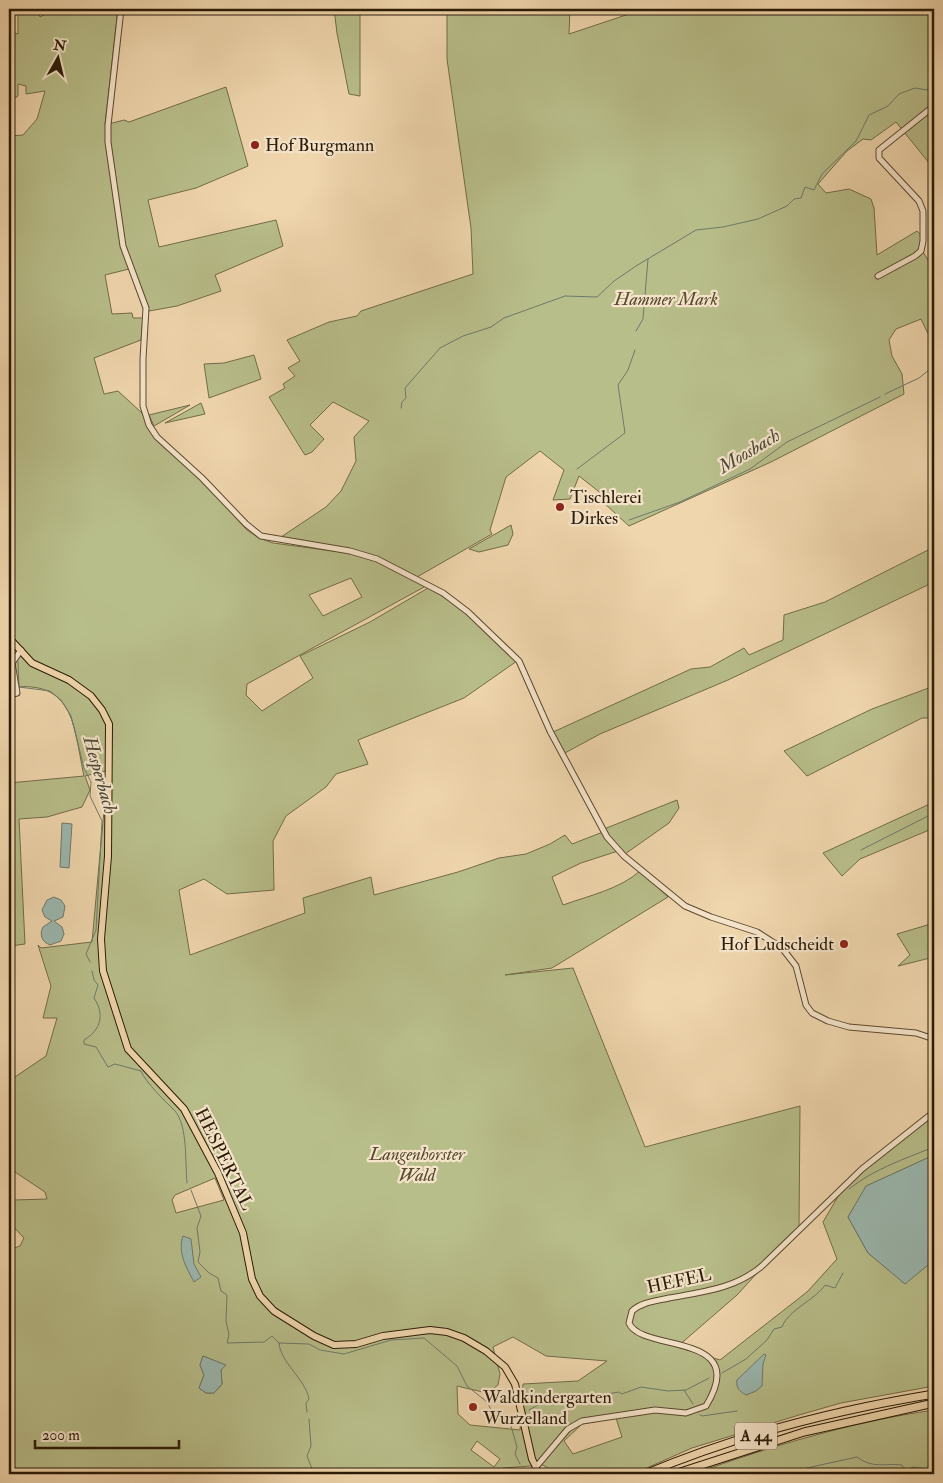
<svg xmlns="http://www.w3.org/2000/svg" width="943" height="1483" font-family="'IM FELL Double Pica',serif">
<rect width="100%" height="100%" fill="#f0d6ad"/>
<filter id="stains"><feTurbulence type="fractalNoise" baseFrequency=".004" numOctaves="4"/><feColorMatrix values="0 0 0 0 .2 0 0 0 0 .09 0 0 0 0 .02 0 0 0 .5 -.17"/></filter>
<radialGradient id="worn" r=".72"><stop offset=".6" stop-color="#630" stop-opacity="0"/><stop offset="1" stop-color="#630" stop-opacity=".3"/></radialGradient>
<g fill="#b8be8a" stroke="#716c48" fill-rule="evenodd">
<path d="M9,9l3,23 6,2v-22l-4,1 -1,-4h25l2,8 15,-8h63l-13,116 19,-5 5,2 97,-35 22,79 -52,22 -48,12 11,47 117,-27 7,26 -68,29 6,16 -44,15 -28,5 -16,-43 -28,7 7,39 20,-1 1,5h10l-2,22 -47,18 10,36 14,-3 24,22 16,29 46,41 43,47 12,8 14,5 75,10 26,7 20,7 32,19 -179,98 -1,11 16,16 51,-33 -13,-22 70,-34 58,-34c34,18 64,44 89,73l-53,37 -106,42 10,24 -32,10 -10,13 -40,29 -13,25 1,49 -47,4 -23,-15 -25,11 11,65 115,-42 -2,-15 68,-21 3,18 84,-23 41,-14 27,-4 24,-10 15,-9 7,9 31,-12 15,19 -37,12 -29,14 11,28c25,-9 57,-16 77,-34l28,26 -116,71 -47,7 68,-7 72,179 155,-41 -1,121 -62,68 -60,52 43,13 87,-68 30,-33 -14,-37 20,-34 91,-74v41l-67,31 -19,31 20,36 37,30 29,-23v126l-93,17 -42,12 -107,33 -59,26h-76l-14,-9 -39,3 -11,6h-430l-1,-3 -4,3h-49v-224l11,-4 4,-8 -15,-16v-26l5,4 33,-1 -2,-7 -36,-24v-87l37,-25 11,-38h-14l8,-32 -13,-41 3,3 51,-6 18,-197 -2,-18 -4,-18 -22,-21 -16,-10 -29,-12c10,8 21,10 32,16 43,24 40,44 37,89l-21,5 5,14 -8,17 -35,10 -28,2 6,125 -15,2 -1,22v-185l75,-7c-10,-45 -8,-94 -68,-89v5l-7,3v-559l14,-1 14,-16 8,-28 -19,3v-8l-8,-2v12l-9,6zM351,578l11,19 -39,19 -14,-21zM215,1178l9,22 -48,13 -4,-13 3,-5zM513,1337l33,19 61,5 -29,20 -55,3 -3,46 -50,-5 -12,-11 -1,-28 30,7 11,-8 2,-11 -7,-27zM203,1356l22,9 -4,5 1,14 -8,9h-8l-7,-5 5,-13 -4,-10zM616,1418l6,19 -49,17 -9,-13 18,-17zM477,1441l23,18 -6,8 -23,-17z"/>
<polygon points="334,9 360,9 360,96 349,94 337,33"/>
<path d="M447,9h123l-1,25 75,-25h290v160l-38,-47 -25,18 -8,-1 -16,12 -29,33 8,9 23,-4 22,10 3,9 3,47 40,-24 5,5 -1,13 11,17 2,-1v81l-13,-27 -25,10 -7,11 3,16 10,18 2,20 -133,68 -142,64 -25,-23 3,-5 -28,-22 -9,23 -17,1 11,-30 -24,-19 -34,26 -16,53 2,4 -75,43c-45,-24 -87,-33 -136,-40l45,-30 15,-16 15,-30 -2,-24 15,-16 -36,-19 -23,23 14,14 -12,13 -7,3 -2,-3 -34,-55 16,-9 -2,-4 12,-8 -7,-8 12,-7 -13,-21 42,-18 28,-6 4,-5 112,-37 -2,-46 -24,-169z"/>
<polygon points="254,355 261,379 209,398 204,364 224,363"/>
<polygon points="201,403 205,414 165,423"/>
<polygon points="190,405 154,426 149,415"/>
<polygon points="511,525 513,534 508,545 479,552 469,549"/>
<polygon points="934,547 934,582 728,680 600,734 563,754 551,733 691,669 710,667 744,648 749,655 783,640 784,615 825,602"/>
<polygon points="934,686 934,718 922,718 807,776 784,751 872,709"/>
<polygon points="677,800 679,808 669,823 625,854 604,829"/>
<polygon points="934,802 934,828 860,859 842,876 823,853"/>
<polygon points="934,923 934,957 898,966 910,955 897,934"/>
<path d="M934,1410v64h-75l-10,-5 -20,5h-136c79,-28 158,-52 241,-64z"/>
</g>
<g fill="#9bb8b0" stroke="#6e796c">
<polygon points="62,823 72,824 69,868 60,867"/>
<path d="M54,897l7,3 4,6 -2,11 -9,4 8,6 2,7 -3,7 -11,4c-8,-3 -11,-10 -7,-18l9,-6 -7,-4 -3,-7 5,-10z"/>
<polygon points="934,1155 934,1260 905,1284 868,1253 848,1217 866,1186"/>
<path d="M183,1236l8,3 3,25 7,13 -7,5c-7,-13 -17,-30 -11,-46z"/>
<path d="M764,1354l2,1 -3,9 -1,22 -6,5 -10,4c-7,-4 -10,-7 -9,-15z"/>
<polygon points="203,1356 226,1365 221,1370 222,1384 214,1393 206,1393 199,1388 204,1375 200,1365"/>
</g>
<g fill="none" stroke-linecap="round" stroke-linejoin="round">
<g stroke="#6e796c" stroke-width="1">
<polyline points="636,331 643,319 648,259"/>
<polyline points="885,394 919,378 934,366"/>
<polyline points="401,408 402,402 406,398 405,388 440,348 463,336 491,327 504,318 565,296 597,297 614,281 636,266 696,230 723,227 758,219 787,206 794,199 801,198 805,187 814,190 822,174 856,141 869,115 888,106 899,94 915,88 927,90 934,80"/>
<polyline points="577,469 625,433 618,385 628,370 635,350"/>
<polyline points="629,520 680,502 750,469 787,442 880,397"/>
<polyline points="9,651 13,654"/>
<polyline points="16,659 18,662 19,687"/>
<polyline points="19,687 50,691 61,700 71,716 84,768 91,782 90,796 102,821 96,930 86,954 90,962"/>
<polyline points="9,689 15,687"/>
<polyline points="861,850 934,813"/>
<path d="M92,971l2,9 4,5 -4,13c11,16 7,32 -10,42v4l12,3 12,20 7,-3 26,7c5,12 24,30 34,40 13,15 10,53 12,72"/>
<path d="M849,1189c25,-20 55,-30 85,-42"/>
<polyline points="191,1190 201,1216 197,1228 200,1252 198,1262 209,1273 218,1278 221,1291 227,1295 226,1321 229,1335 227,1343 264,1342 272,1336 279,1343 309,1344 320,1350 344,1354 391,1340 424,1338 457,1366 467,1386 487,1402 495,1417 511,1426 517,1447 515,1454 520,1464"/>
<path d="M279,1343c1,19 27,37 30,56l-3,4 1,9"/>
<path d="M722,1373l24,-14 21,-19 7,-11 8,-2c6,-17 33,-27 43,-42l10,3 8,-15"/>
<polyline points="684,1390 693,1404"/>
<polyline points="529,1410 538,1405 619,1392 622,1394 641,1387 668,1391 686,1390 709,1378"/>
<polyline points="700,1415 702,1416 737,1411"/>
<polyline points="309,1419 311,1446 307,1456 314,1474"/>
<polyline points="785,1474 786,1474"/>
<path d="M795,1474l7,-5 55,-12c16,12 28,6 45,8l3,6 8,-4 13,2 8,-3"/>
</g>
<g stroke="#5c4930" stroke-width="7">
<g id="minor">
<polyline points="121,9 108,125 108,142 123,246 146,308 143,359 143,406 149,425 157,437 202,478 246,524 261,536 350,551 377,559 443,593 468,612 519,661 550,731 607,837 624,856 685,906 711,917 757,932 782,948 796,966 806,1005 812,1013 828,1021 849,1027 916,1033 934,1039"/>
<polyline points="878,276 915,256 921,251 923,241 923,211 919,201 879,158 879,150 934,106"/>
<polyline points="9,695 17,693 12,663 21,650"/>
<path d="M536,1467l32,-38 14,-8 73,-11 31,3 20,-7c46,-75 -65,-53 -77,-83l3,-12c10,-9 24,-10 37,-13 33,-6 67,-9 94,-33l99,-96 72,-57"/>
</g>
</g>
<g stroke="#2a1a06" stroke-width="8">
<polyline id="major" points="9,638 32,663 69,680 91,696 102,710 109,724 108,856 101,939 103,971 128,1049 184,1109 218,1173 243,1233 252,1279 260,1296 274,1311 314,1336 334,1345 356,1344 383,1336 430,1330 447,1332 464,1338 486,1351 505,1367 515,1384 532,1459 536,1467 535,1474"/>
</g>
<g stroke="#2a1a06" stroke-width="9">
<g id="highway">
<path d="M645,1474c92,-39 191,-64 289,-80"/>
<polyline points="674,1474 804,1432 934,1403"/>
</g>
</g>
<use href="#minor" stroke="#f5e4ca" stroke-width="5"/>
<use href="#major" stroke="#f0d6ad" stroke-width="6"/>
<use href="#highway" stroke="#f0d6ad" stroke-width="7"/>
</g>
<g fill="#8f2418" stroke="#f5e4ca" stroke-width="2">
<circle cx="255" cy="145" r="5"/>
<circle cx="560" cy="507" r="5"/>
<circle cx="844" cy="944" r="5"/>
<circle cx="473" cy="1407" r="5"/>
</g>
<g text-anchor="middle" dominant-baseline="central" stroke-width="4.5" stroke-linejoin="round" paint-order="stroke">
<rect fill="#f5e4ca" stroke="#675741" stroke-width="1" x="735" y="1422.5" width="42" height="27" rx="4"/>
<g font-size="16" font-weight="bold" fill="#2a1a06">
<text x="756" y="1436">A 44</text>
</g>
<g font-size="18" fill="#2a1a06" stroke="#f5e4ca" text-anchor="start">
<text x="265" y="145">Hof Burgmann</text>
<text x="570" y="497">Tischlerei<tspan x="570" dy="21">Dirkes</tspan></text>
<text x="834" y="944" text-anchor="end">Hof Ludscheidt</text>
<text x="483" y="1397">Waldkindergarten<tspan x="483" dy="21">Wurzelland</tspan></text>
</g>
<g font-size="18" font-style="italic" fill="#554b2e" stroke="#f5e4ca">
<text x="666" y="299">Hammer Mark</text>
<text x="417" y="1154">Langenhorster<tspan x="417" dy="21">Wald</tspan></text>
</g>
<g font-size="18" fill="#2a1a06" stroke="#f5e4ca">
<text transform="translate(224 1159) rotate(64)">HESPERTAL</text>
<text transform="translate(679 1281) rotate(-12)">HEFEL</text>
</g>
<g font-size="19" font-style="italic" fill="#4c4939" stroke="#f5e4ca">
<text transform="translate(749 451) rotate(-31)">Moosbach</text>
<text transform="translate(100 775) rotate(74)">Hesperbach</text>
</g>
</g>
<rect width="943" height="1483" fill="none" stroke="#f0d6ad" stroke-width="30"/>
<rect x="10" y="10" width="923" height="1463" fill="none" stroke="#2a1a06" stroke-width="2.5"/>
<rect x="15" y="15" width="913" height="1453" fill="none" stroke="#2a1a06"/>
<g transform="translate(58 58) rotate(8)" stroke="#f5e4ca" stroke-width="4" paint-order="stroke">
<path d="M0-4L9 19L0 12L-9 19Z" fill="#2a1a06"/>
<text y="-8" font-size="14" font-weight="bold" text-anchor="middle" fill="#2a1a06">N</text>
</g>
<path d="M35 1440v8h144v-8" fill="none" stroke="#2a1a06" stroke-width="2.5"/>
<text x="42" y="1440" font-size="15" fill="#2a1a06" stroke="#f5e4ca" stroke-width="4" paint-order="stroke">200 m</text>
<rect width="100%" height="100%" filter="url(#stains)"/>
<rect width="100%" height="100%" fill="url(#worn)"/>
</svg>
